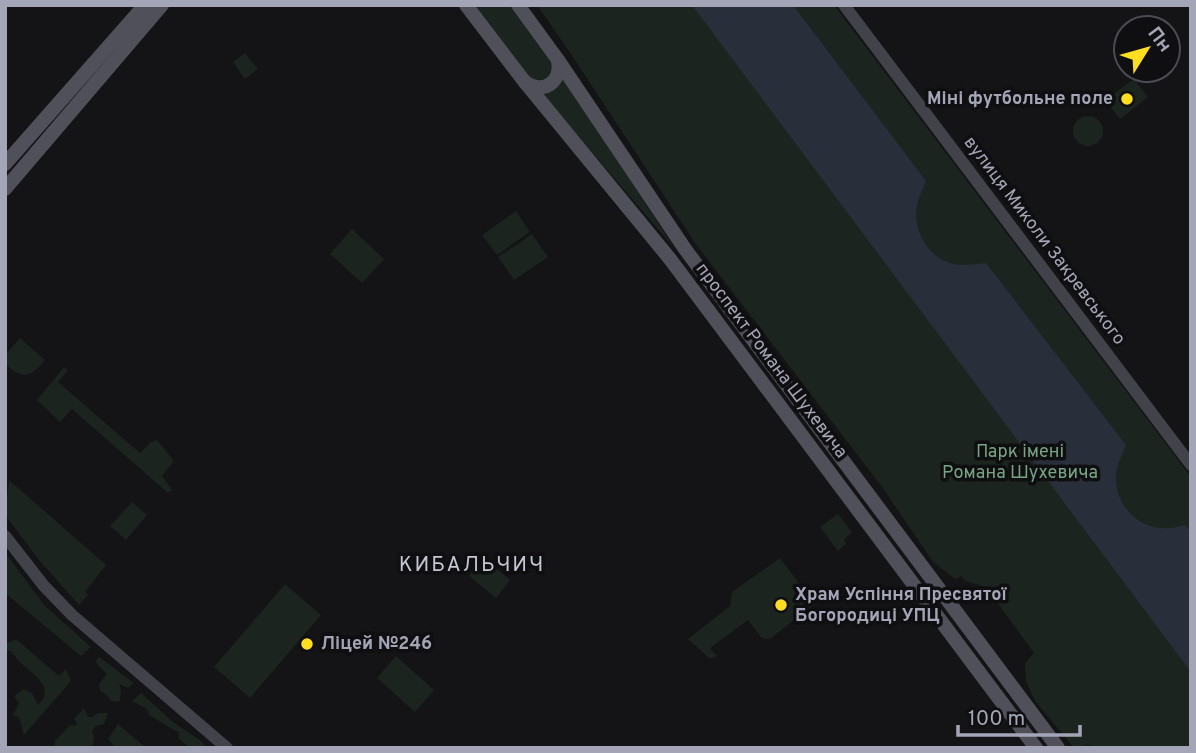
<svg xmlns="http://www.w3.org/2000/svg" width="1196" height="753" font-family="Overpass,sans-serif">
<rect width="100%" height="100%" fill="#141315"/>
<g fill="#1b241e">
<path d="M475,5h34l43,59c-1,15 -8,19 -22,14z"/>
<polygon points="537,5 834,5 1191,477 1191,748 1092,748 1090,745 1074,748 1035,701 1026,681 1025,663 1034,653 986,587 965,581 961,576 955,579 933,562 882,487 695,243 571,54"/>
<polygon points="245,53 258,69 245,79 233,62"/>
<polygon points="563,78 675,249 543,95 556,89"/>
<polygon points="1134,79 1148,97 1120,119 1105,100"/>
<circle cx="1088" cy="131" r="15"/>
<polygon points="516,211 530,232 497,255 482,235"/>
<polygon points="352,229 384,259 362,283 330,254"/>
<polygon points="532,234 548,257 514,280 498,257"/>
<path d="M20,338l25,22c-15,18 -21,20 -40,4v-9z"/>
<polygon points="64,367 68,370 58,382 140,453 151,442 157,440 174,461 162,476 172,490 168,493 72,409 60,422 37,400"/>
<polygon points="9,480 106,565 85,592 88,595 79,605 39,560 5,515"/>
<polygon points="132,502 147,515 126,540 110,526"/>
<polygon points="838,514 852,533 844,539 846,544 838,551 820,527"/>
<polygon points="5,552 44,605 91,647 81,656 5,593"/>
<polygon points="484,558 510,580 496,598 469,576"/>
<polygon points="780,558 815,604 771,638 766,639 761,637 748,620 710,648 717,656 713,658 709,658 688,639 730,606 732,592"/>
<polygon points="285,584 321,615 250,698 214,667"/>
<path d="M16,639l43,37 7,-7 5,12 -47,54 -5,-18 -6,-2 6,-12 -5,-7 9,-7 9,4 6,12c20,-18 -9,-33 -20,-45 -2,-2 -4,-6 -7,-9l-6,-1v-6z"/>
<polygon points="396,656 434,690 415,712 377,678"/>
<path d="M99,657l35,26 -6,5 -9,-4c3,6 2,12 0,18l-8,-1 -4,-6 -7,-4 -1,-7 8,-10 -12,-12z"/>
<polygon points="141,693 173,722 201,741 207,748 190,748 179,739 179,733 149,715 147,709 132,701"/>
<polygon points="84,708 88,717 92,717 99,713 108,713 104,724 96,726 92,731 94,736 93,745 90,748 54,748 55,741 70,725 75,726 77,724 74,719"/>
<polygon points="118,724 146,748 116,748 108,739"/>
</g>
<path fill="#282f3a" d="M692,5h101l133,176c-4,10 -10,22 -10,32 0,23 14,45 37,51 11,2 22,0 33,-1l140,182c-4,10 -10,21 -10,32 -1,28 23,54 53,51 5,0 11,-2 16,-3l6,7v140z"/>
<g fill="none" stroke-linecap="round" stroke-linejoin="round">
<g stroke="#42424b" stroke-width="12">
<polyline points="844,5 1191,465"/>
<polyline points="5,536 44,586 72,615 227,748"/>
</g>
<g stroke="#50505a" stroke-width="14">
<polyline points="466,5 524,81 670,259 1036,748"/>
<polyline points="518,5 558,60 685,249 1058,748"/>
<path d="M525,82c19,13 37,0 33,-22"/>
<polyline points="5,164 145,5"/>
<polyline points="5,189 162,5"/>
</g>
</g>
<g fill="#ffde22" stroke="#0f0e10" stroke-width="2.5">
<circle cx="1127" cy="99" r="7"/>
<circle cx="781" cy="605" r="7"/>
<circle cx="307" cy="644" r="7"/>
</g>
<g text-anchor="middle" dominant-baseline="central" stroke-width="7" stroke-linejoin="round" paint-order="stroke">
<g font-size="18" font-weight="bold" fill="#a4a6b7" stroke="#0f0e10" text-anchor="start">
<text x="1113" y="99" text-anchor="end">Міні футбольне поле</text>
<text x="795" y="595">Храм Успіння Пресвятої<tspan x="795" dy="21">Богородиці УПЦ</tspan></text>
<text x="321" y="644">Ліцей №246</text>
</g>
<g font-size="18" fill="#a4a6b7" stroke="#0f0e10">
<text transform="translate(1044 241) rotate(53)">вулиця Миколи Закревського</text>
<text transform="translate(771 361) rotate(53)">проспект Романа Шухевича</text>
</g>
<g font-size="18" fill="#78a483" stroke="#0f0e10">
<text x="1020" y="452">Парк імені<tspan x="1020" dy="21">Романа Шухевича</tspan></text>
</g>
<g font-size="21" letter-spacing="2" fill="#c5c6d3" stroke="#0f0e10">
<text x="472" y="565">КИБАЛЬЧИЧ</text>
</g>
</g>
<rect width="1196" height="753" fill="none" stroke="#a4a6b7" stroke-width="14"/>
<g transform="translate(1147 49) rotate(53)"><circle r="33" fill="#0f0e10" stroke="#4b4b53" stroke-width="2"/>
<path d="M0-5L12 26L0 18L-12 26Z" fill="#ffde22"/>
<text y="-10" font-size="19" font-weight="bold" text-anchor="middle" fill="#a4a6b7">Пн</text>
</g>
<path d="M958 725v10h122v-10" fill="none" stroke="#a4a6b7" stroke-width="3.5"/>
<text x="968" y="725" font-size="21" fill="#a4a6b7" stroke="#0f0e10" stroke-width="5" paint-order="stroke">100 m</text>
</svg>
